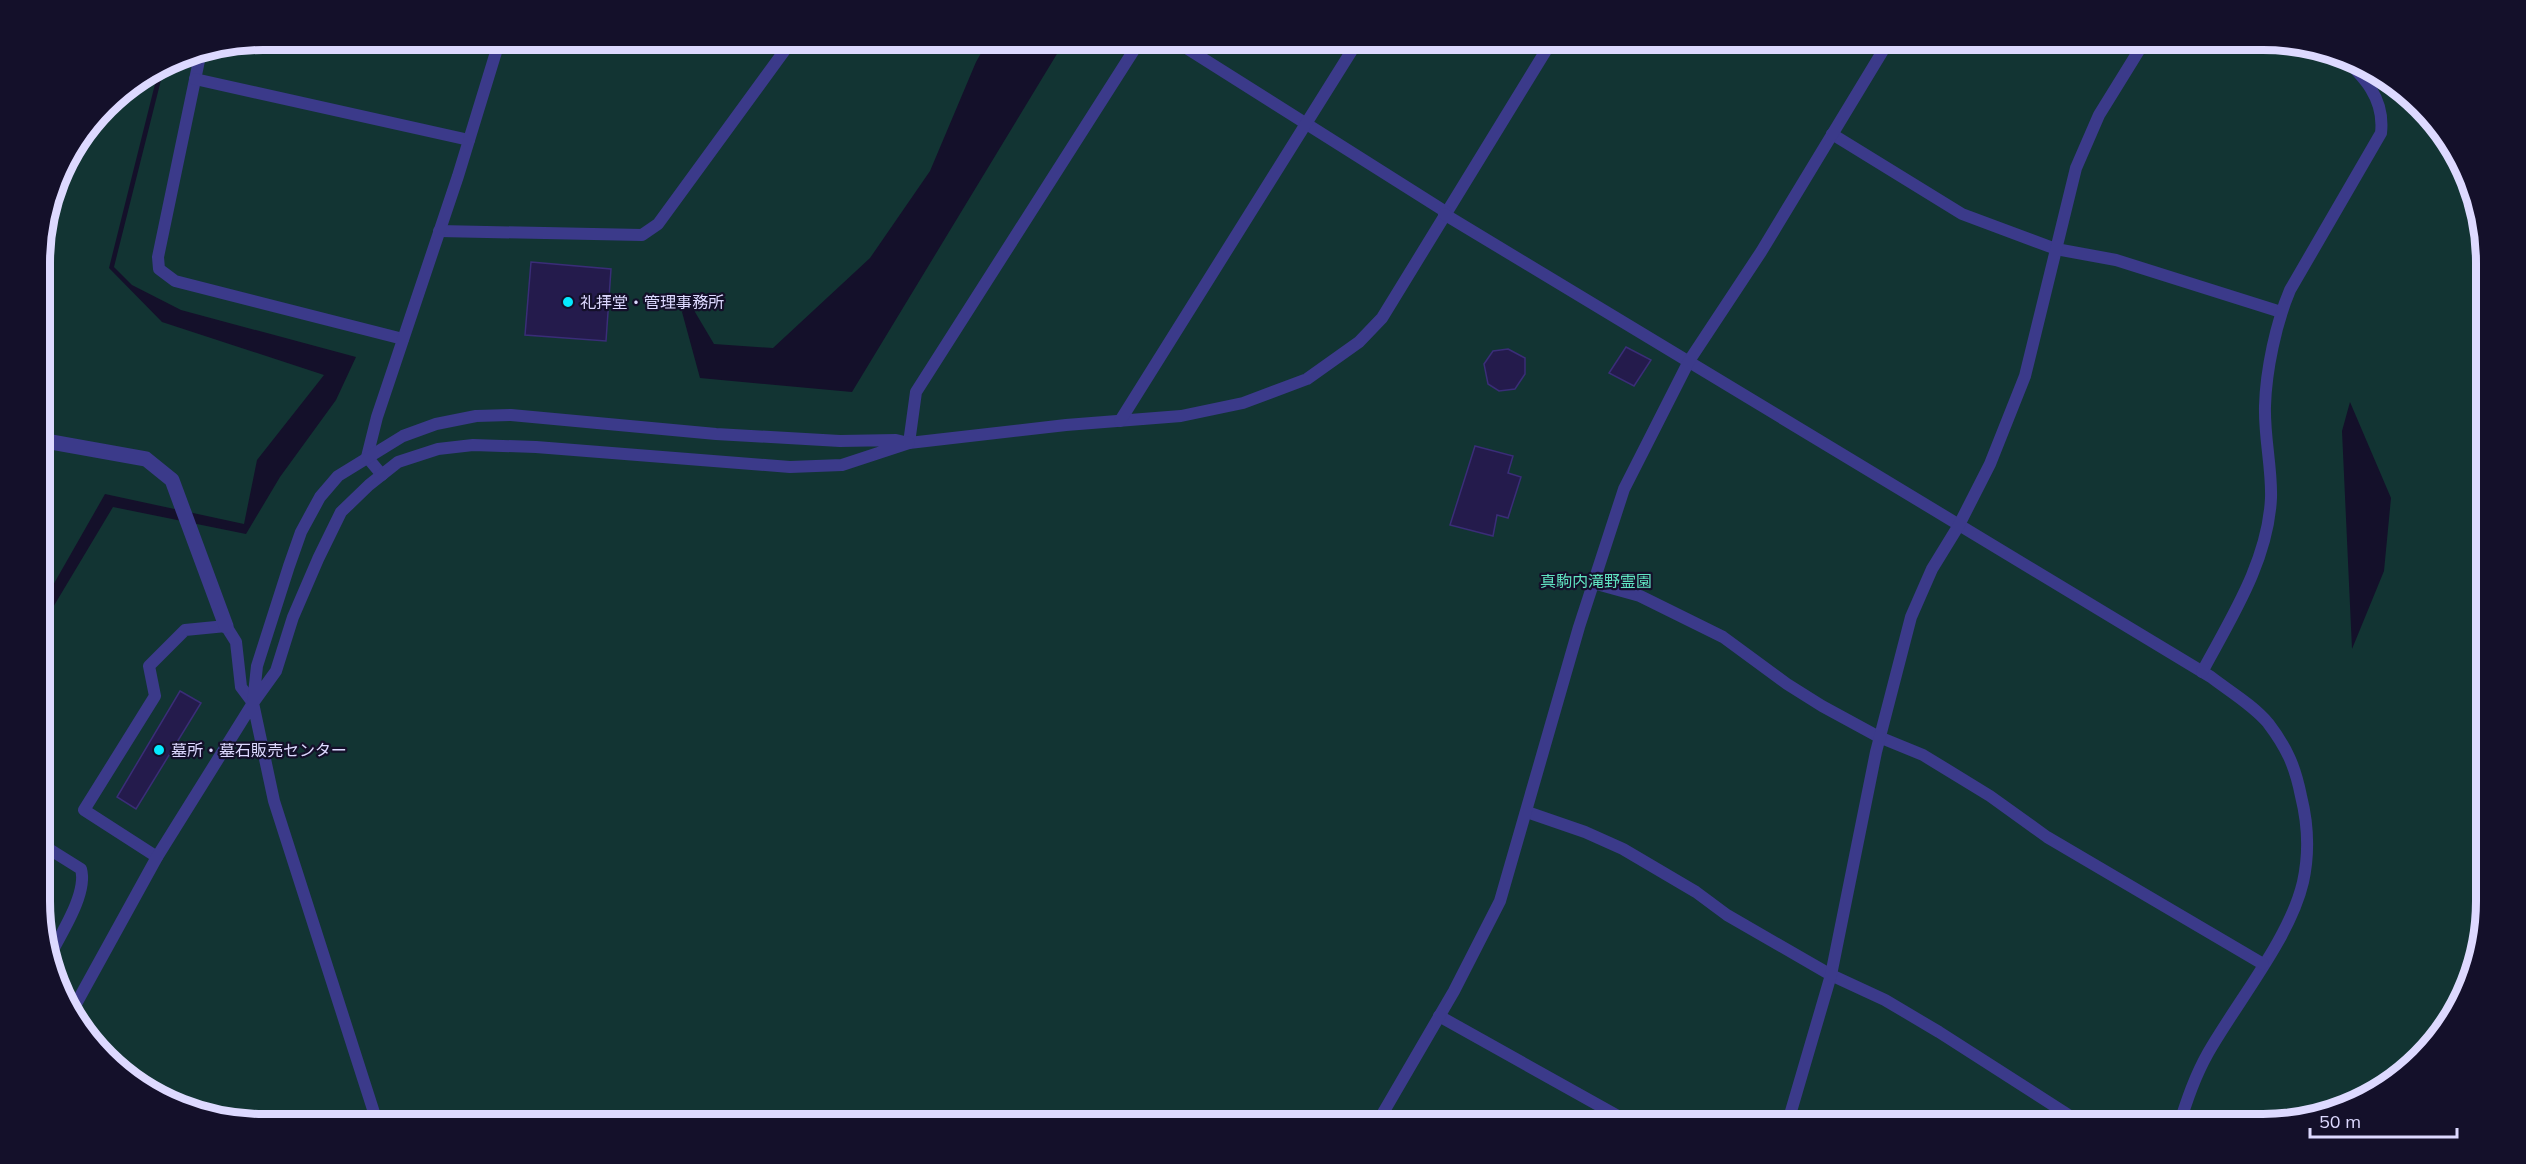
<svg xmlns="http://www.w3.org/2000/svg" width="2526" height="1164" font-family="Mulish,'Noto Sans JP',sans-serif">
<rect width="100%" height="100%" fill="#14102a"/>
<g fill="#123433" fill-rule="evenodd">
<path d="M262,39h727l-13,23 -46,109 -60,87 -97,90 -59,-4 -19,-32 -3,-13 -10,13 18,66 152,14 214,-353h1197l86,17 51,29 41,42 29,50 15,57 2,668 -17,85 -38,62 -44,38 -52,26 -58,12h-2015l-86,-17 -51,-29 -41,-42 -29,-50 -15,-56 -1,-302 73,-122 133,27 34,-57 56,-77 20,-43 -175,-47 -49,-25 -18,-18 51,-203 12,-8zM2350,402l41,96 -7,73 -32,78 -10,-218z"/>
<polygon points="159,68 109,268 162,322 324,375 257,460 244,524 105,494 40,608 40,248 62,163 115,95"/>
</g>
<g fill="#241b4c" stroke="#3a2d78" stroke-width="1.5">
<polygon points="531,262 611,269 606,341 525,335"/>
<polygon points="1626,347 1651,360 1634,386 1609,373"/>
<polygon points="1508,349 1525,358 1525,374 1515,389 1499,391 1488,384 1484,364 1493,351"/>
<polygon points="1475,446 1513,456 1508,473 1521,477 1508,518 1497,515 1493,536 1450,525"/>
<polygon points="180,691 201,703 136,809 117,797"/>
</g>
<g fill="none" stroke-linecap="round" stroke-linejoin="round">
<g stroke="#3b3a8a" stroke-width="12">
<polyline points="1141,39 916,392 909,443 1066,425 1181,416 1243,403 1307,379 1359,342 1382,318 1553,39"/>
<polyline points="1172,39 1446,212"/>
<polyline points="201,51 158,257 159,269 175,281 403,339"/>
<polyline points="195,79 469,140"/>
<polyline points="1832,134 1962,214 2056,249 2116,260 2281,312"/>
<path d="M1444,214l767,463c18,14 42,28 57,46 19,25 27,43 33,73 7,28 8,59 2,86 -13,56 -66,120 -95,171 -13,23 -21,47 -29,72"/>
<polyline points="439,231 642,235 658,224 793,39"/>
<polyline points="1120,421 1359,39"/>
<polyline points="382,475 367,457 377,417 458,176 500,39"/>
<polyline points="1593,583 1640,596 1723,637 1787,684 1822,706 1879,737 1923,755 1990,796 2047,837 2263,964"/>
<path d="M2202,672c29,-54 66,-111 69,-174 1,-30 -7,-61 -6,-92 1,-36 11,-83 25,-116l91,-157c4,-35 -17,-56 -41,-79"/>
<polyline points="1527,812 1585,832 1623,849 1696,892 1727,915 1831,975 1885,1000 1939,1032 2084,1125"/>
<path d="M41,844l40,25c7,25 -21,66 -33,90"/>
<polyline points="157,857 84,810 155,696 149,666 185,630 226,626 236,642 241,687 253,703"/>
<polyline points="71,1013 157,857 253,703 276,671 293,617 318,559 341,512 369,485 398,462 438,449 473,445 536,447 790,467 842,465 909,443 896,440 840,441 716,434 511,415 476,416 436,424 403,436 338,476 320,497 301,532 289,566 257,666 253,703 274,801 378,1125"/>
<polyline points="1439,1016 1634,1125"/>
<polyline points="1376,1125 1454,991 1500,901 1579,627 1624,489 1689,361 1761,252 1890,39"/>
<polyline points="1787,1125 1831,975 1876,752 1911,617 1932,569 1959,525 1990,464 2025,376 2076,168 2099,115 2146,39"/>
</g>
<polyline stroke="#3b3a8a" stroke-width="15" points="40,440 146,459 172,480 226,626"/>
</g>
<g fill="#05eaff" stroke="#14102a" stroke-width="2">
<circle cx="568" cy="302" r="6"/>
<circle cx="159" cy="750" r="6"/>
</g>
<g text-anchor="middle" dominant-baseline="central" stroke-width="4.5" stroke-linejoin="round" paint-order="stroke">
<g font-size="16" fill="#ddd9ff" stroke="#14102a" text-anchor="start">
<text x="580" y="302">礼拝堂・管理事務所</text>
<text x="171" y="750">墓所・墓石販売センター</text>
</g>
<g font-size="16" fill="#60e4c1" stroke="#14102a">
<text x="1596" y="581">真駒内滝野霊園</text>
</g>
</g>
<path d="M0 0H2526V1164H0ZM263 50H2263A213 213 0 0 1 2476 263V901A213 213 0 0 1 2263 1114H263A213 213 0 0 1 50 901V263A213 213 0 0 1 263 50Z" fill="#14102a" fill-rule="evenodd"/>
<path fill="none" stroke="#ddd9ff" stroke-width="8" d="M263 50H2263A213 213 0 0 1 2476 263V901A213 213 0 0 1 2263 1114H263A213 213 0 0 1 50 901V263A213 213 0 0 1 263 50Z"/>
<path d="M2310 1128v9h147v-9" fill="none" stroke="#ddd9ff" stroke-width="3"/>
<text x="2319" y="1128" font-size="18" fill="#ddd9ff" stroke="#14102a" stroke-width="4.5" paint-order="stroke">50 m</text>
</svg>
